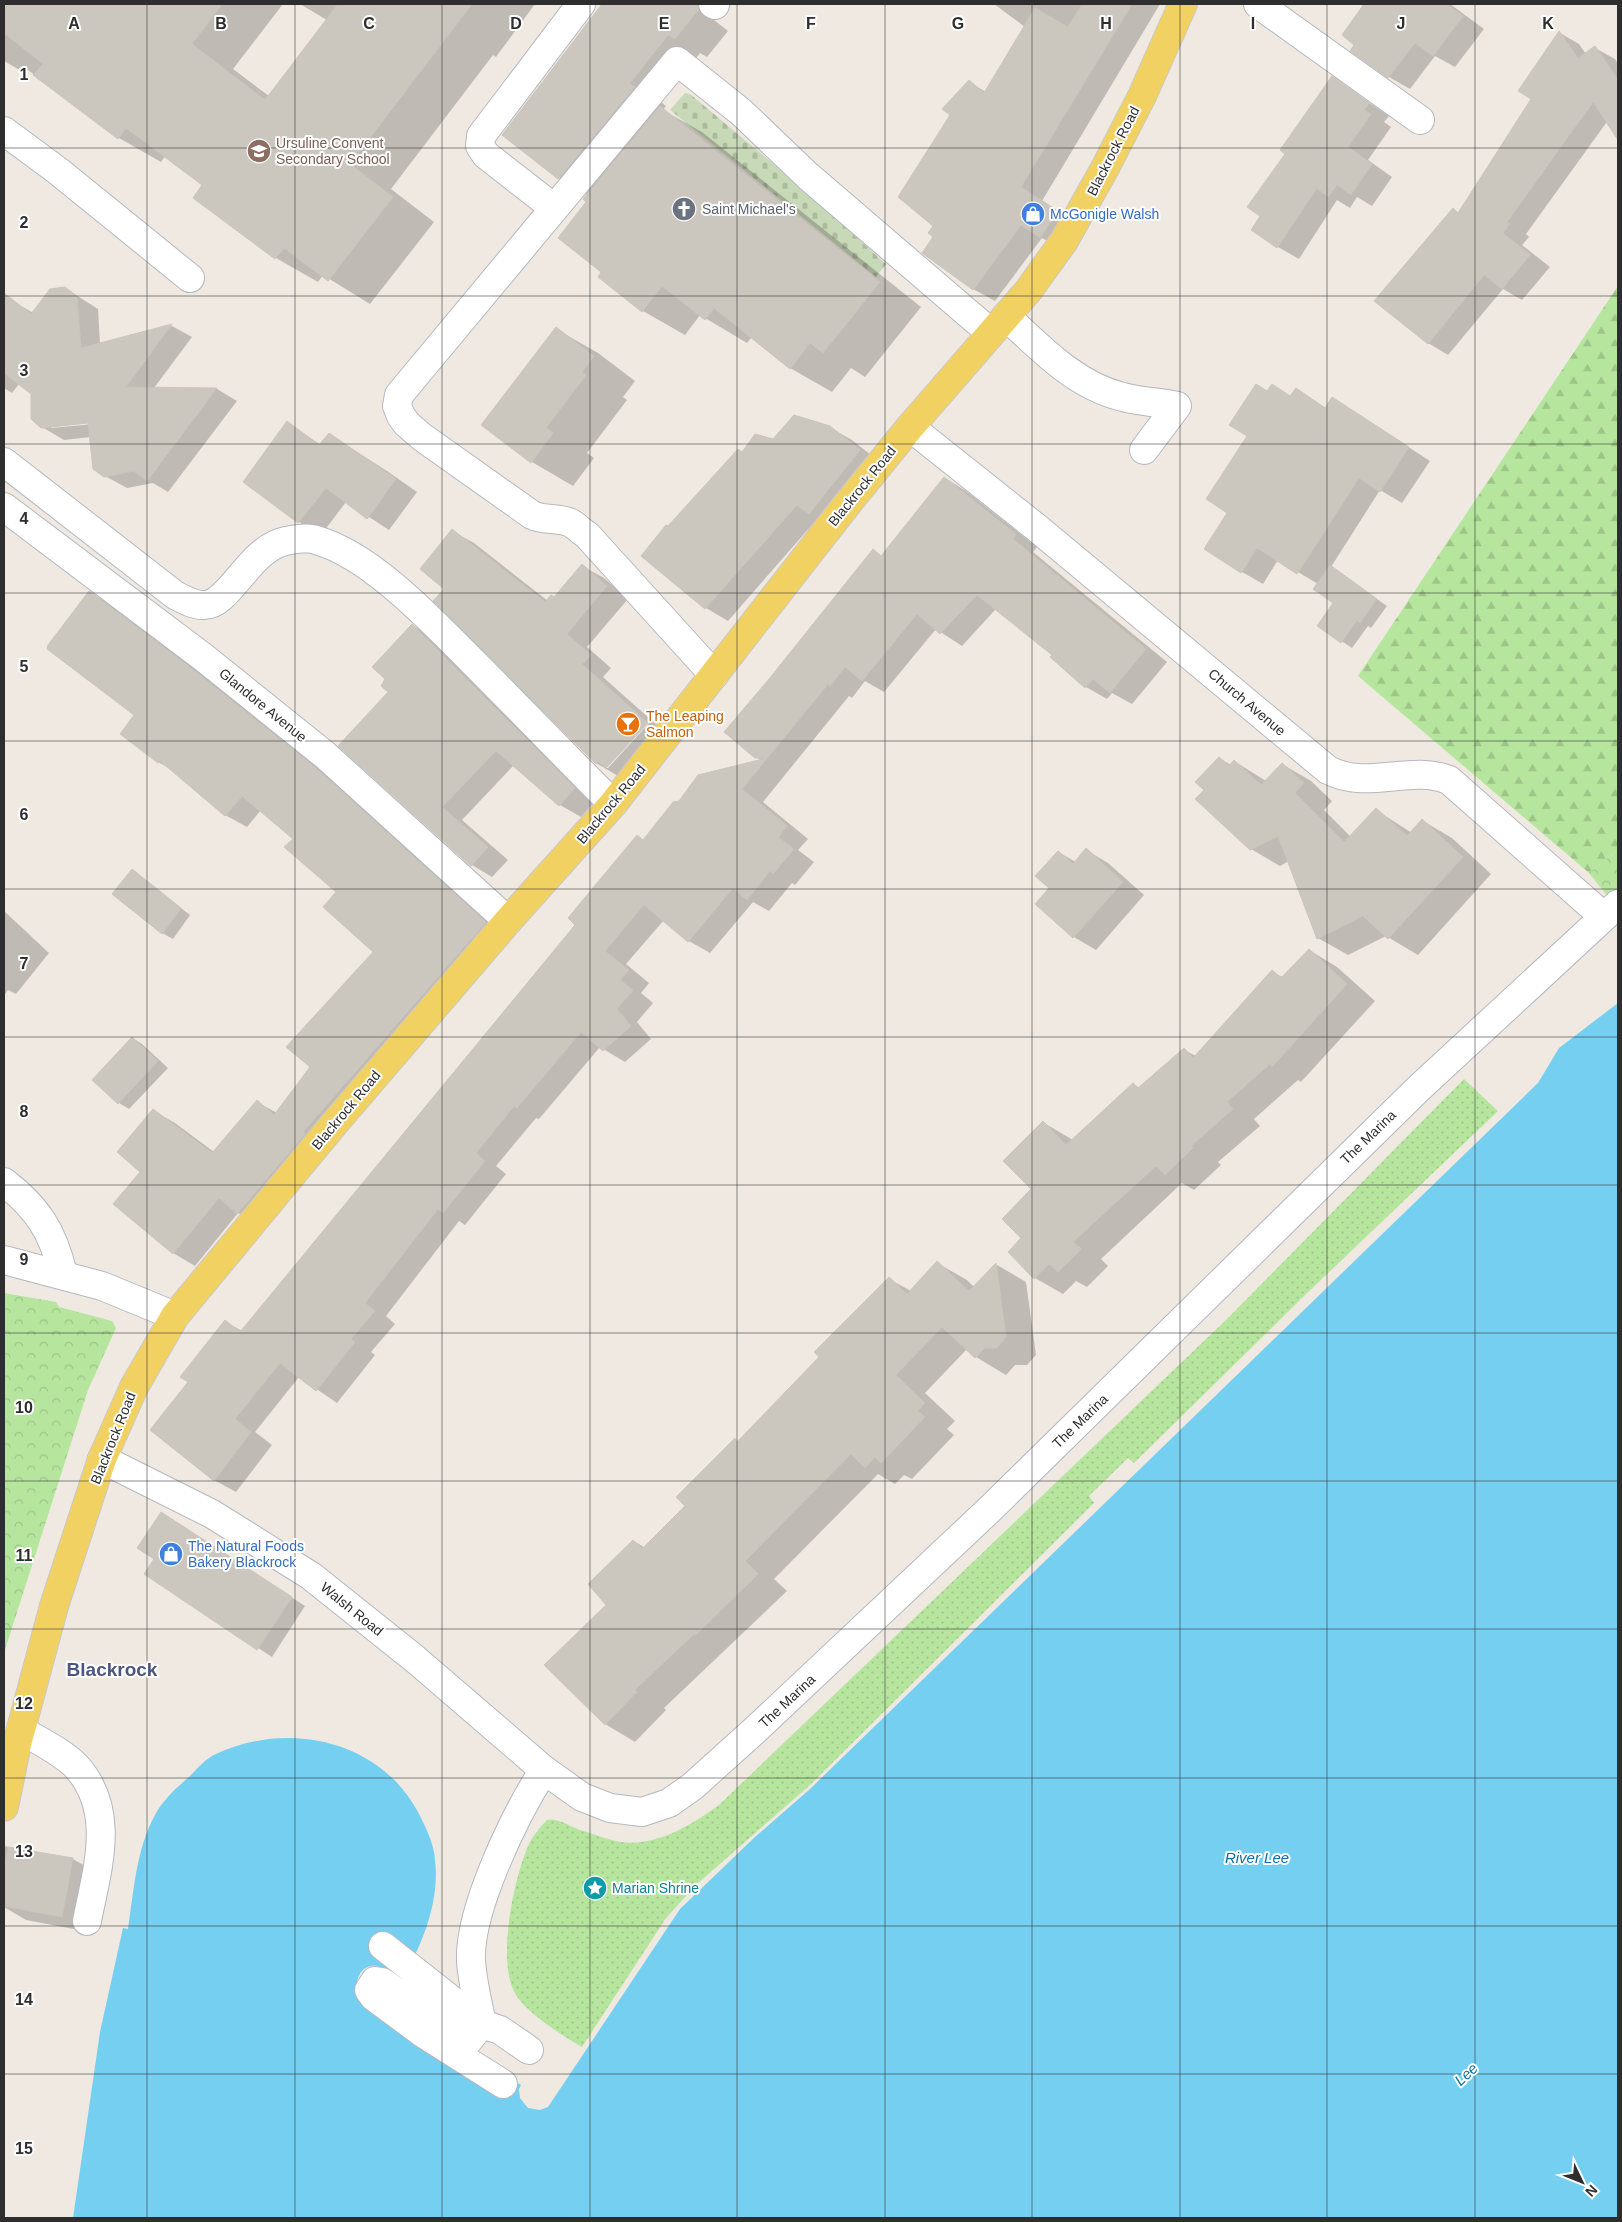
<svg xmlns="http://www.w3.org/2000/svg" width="1622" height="2222" font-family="Arial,sans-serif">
<defs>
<pattern id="grass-dots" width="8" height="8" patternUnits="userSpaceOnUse" patternTransform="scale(1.25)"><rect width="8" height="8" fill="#b6e59e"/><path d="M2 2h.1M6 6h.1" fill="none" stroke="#9dc588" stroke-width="1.8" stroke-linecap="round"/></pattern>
<pattern id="forest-firs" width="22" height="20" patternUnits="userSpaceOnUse" patternTransform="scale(1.25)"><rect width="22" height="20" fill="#b6e59e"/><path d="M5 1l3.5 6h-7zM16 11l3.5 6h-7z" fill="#9dc588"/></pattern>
<pattern id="cemetery-stones" width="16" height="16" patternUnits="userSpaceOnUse" patternTransform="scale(1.25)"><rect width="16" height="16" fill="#c8d9b8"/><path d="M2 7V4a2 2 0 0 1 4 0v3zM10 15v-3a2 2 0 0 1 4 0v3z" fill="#acbb9e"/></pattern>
<pattern id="park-crowns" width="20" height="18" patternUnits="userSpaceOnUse" patternTransform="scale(1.25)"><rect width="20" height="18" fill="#b6e59e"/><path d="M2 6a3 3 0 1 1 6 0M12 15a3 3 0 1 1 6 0" fill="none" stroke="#9dc588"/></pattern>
</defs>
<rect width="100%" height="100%" fill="#efe9e1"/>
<path fill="url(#grass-dots)" d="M1464,1079l34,32 -195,186 -169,166 -6,-5 -39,38 5,7 -284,282 -113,99 -31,34 -84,129c-19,-11 -61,-37 -69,-58 -15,-33 1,-112 16,-145 4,-8 11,-17 18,-24 13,-2 23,7 36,11 12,3 25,9 37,11 37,5 71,-17 99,-37l508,-486z"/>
<polygon fill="url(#forest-firs)" points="1618,286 1618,850 1589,873 1358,676"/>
<polygon fill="url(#cemetery-stones)" points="685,93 690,94 800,186 886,264 876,277 670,110"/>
<g fill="url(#park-crowns)">
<polygon points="1618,850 1618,909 1589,873"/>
<polygon points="4,1293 56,1302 59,1307 112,1321 116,1328 88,1390 4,1653"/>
</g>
<path fill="#75cff0" d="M1618,1003v1215h-1545l27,-186 23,-104 5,1c6,-39 8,-79 27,-114 7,-14 23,-29 35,-39 7,-7 16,-18 26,-22 72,-34 165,-14 203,60 7,14 15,30 16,46 4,32 -6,66 -20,95l25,18 -16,23c-14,-10 -31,-26 -47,-30 -21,-3 -26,26 -14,38l65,24 93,57 -2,4 1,9 8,10 12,2 8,-3 132,-198 75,-72 55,-48 728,-706 21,-35z"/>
<g fill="#0003" fill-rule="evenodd">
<polygon points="4,4 283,4 233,69 269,96 327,20 300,4 535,4 496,57 493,55 391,189 434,222 370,304 323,275 318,282 276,258 195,198 204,185 165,156 161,162 119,138 28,70 25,73 4,61"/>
<polygon points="604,4 694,4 728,31 707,57 700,53 661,102 666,106 663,110 702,132 921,307 865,377 851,368 832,392 790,368 752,337 747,343 700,315 685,335 643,311 603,272 588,195 559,178 503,134"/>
<polygon points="994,4 1160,4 1042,201 1078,224 1062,249 1042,238 995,301 973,289 935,237 951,115 969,82 986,92 1025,27"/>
<polygon points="1363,4 1450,4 1484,29 1455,67 1435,56 1410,89 1389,77 1356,45 1365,5"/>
<polygon points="1560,33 1579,44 1586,54 1595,48 1615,59 1618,64 1618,124 1609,119 1526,234 1529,237 1522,245 1550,267 1522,300 1503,289 1448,355 1428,343 1453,210 1459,213 1533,99"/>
<polygon points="1333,78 1389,116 1384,122 1391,127 1368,160 1392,177 1372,206 1357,197 1350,208 1337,200 1299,259 1278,247 1261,216 1287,153"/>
<path d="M65,288l33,21 2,35 72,-18 20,11 -38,51 63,1 20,12 -69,91 -15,-9 -26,5 -22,-12 -14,-39 -27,3 -22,-13 -9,-61 -21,27 -8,-5v-79l7,-9 24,14zM94,421v3l-43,4v-2z"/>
<polygon points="556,329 598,353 635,381 623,397 627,400 587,453 594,458 573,486 532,462"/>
<polygon points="1296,390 1326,408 1354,412 1430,461 1402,503 1380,490 1331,567 1387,606 1371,628 1368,626 1352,648 1319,626 1335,603 1318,584 1278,560 1263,584 1242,572 1229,512 1249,436 1268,392 1291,397"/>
<polygon points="287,423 321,445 329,434 387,471 417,492 389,530 346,502 321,535 299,522 245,482"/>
<polygon points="829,427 852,440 881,463 831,526 818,518 728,621 706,608 643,555 743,453"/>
<polygon points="945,478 966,491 1037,547 1033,552 1167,662 1132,704 1112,693 1107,699 1086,687 1053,655 996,609 962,646 936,629 884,692 865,681 852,698 849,696 763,802 808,839 798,850 814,862 795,885 792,883 769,911 753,902 710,953 689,941 664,920 626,964 649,983 641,993 653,1003 637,1022 651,1039 625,1062 600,1047 539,1119 536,1118 496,1166 506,1174 465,1225 459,1221 386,1316 395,1324 371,1352 375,1355 337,1403 299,1377 255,1432 272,1445 236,1492 214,1480 189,1382 226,1322 242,1331 644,841 680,803 762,761 756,757 770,680 873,551 882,556"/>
<polygon points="452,531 474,543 548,601 554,599 582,566 604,578 628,599 587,647 611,668 603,677 650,719 605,768 608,768 652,720 669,736 618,776 596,763 446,589"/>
<polygon points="90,592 111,605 199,671 336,781 507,935 259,1225 238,1213 195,1266 173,1253 142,1171 154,1111 175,1123 214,1152 257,1102 277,1113 311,1067 374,951 337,892 295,839 261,810 247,827 225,815 173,770 158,762 136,715"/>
<polygon points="412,625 433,637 595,801 581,817 560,805 514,765 462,820 508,860 492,877 472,865 340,746 390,692"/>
<polygon points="1219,758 1231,765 1234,761 1266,781 1282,764 1311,781 1332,801 1324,810 1351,837 1376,810 1412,833 1423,821 1452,838 1491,874 1418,955 1386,936 1348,955 1318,938 1289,861 1280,866 1251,849 1205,790"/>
<polygon points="1086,850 1108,863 1144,895 1096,950 1074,937 1037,904 1051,888 1058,852 1076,862"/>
<polygon points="133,871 190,915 173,939 162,933"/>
<polygon points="4,911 49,953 16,994 8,990 4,996"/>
<polygon points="1309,950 1337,967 1375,1001 1301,1082 1298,1080 1254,1119 1260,1126 1218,1162 1221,1165 1194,1190 1182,1183 1101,1259 1108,1266 1087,1287 1076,1281 1063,1294 1035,1278 1010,1252 1023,1238 1044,1123 1073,1140 1133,1084 1140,1088 1184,1050 1196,1056 1273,972 1284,978"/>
<polygon points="132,1038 142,1044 168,1068 129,1109 119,1103 93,1080"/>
<polygon points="937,1263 967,1280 974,1287 997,1265 1026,1282 1036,1355 1027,1365 1015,1365 1006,1375 976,1357 967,1349 925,1393 955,1421 947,1429 954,1435 912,1479 904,1475 895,1484 878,1474 774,1579 787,1591 664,1708 666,1710 635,1742 605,1724 608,1605 634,1541 645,1548 687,1506 735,1440 739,1442 821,1357 889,1279 911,1291"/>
<polygon points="175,1522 305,1606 272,1657 146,1574"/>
<polygon points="4,1846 73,1859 101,1875 90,1932 26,1920 4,1907"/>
</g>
<g fill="#cbc7bf" stroke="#cbc5ba">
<polygon points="4,4 222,4 192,44 265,100 338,4 472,4 350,164 393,197 328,281 284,248 275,259 193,198 202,185 126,128 118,139 33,75 43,64 4,33"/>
<polygon points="602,4 698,4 699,9 675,39 668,35 630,83 635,87 558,179 502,135"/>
<polygon points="1082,4 1132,4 1021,187 1058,211 1040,238 1021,225 973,290 922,253 933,237 928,233 933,226 898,197 950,115 942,109 969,80 984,93 1035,8 1068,27"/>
<polygon points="1364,4 1447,4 1463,16 1433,56 1415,43 1388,78 1350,51 1354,45 1342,35"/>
<polygon points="1559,31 1578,58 1595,46 1618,80 1618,140 1593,102 1507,222 1510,224 1503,233 1530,255 1502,289 1484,275 1428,344 1374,301 1453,208 1458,213 1531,99 1518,91"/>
<polygon points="1332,76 1369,103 1364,110 1371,114 1348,147 1372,164 1351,195 1337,185 1328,197 1317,188 1277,248 1251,230 1260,216 1247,207 1285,154 1280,150"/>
<polygon points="660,106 880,282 823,353 810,343 790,369 714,308 705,320 662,286 642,312 598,277 601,272 558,238 586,202 583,199"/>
<polygon points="65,287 77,296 81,348 172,324 126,387 217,388 147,481 134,471 104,477 93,469 88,423 41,428 31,419 31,394 4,373 4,293 31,314 50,289"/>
<polygon points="556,327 594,356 582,372 586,375 546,428 553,433 531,463 481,425"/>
<polygon points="1256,384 1267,391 1272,384 1290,396 1296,388 1325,408 1332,397 1409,447 1380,492 1359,478 1297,574 1257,548 1241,573 1204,549 1227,513 1206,499 1247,436 1229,425"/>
<polygon points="794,415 830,426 860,450 809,514 797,505 705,609 641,556 666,525 668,526 738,449 742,452 755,434 773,439"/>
<polygon points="287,421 319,445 329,433 396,479 367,519 326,488 298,523 243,482"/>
<polygon points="944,477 1016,534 1013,539 1146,649 1110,693 1093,679 1085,688 1050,657 1052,655 977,595 940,634 917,614 862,681 845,667 830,686 828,684 742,789 787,826 778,837 794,849 773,874 770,871 747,900 733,888 688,942 644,905 605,951 629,970 620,980 633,990 617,1009 631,1026 603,1051 581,1032 517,1108 514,1106 476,1153 485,1161 443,1213 438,1209 365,1303 375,1311 351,1339 355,1342 316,1391 280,1363 235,1419 251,1432 214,1481 150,1430 188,1382 180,1377 225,1320 240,1332 575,925 568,918 637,835 643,840 673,802 679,801 698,775 767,758 755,758 724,732 769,679 873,549 881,556"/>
<polygon points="452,529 545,602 551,595 554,597 582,564 607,586 567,634 591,655 582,664 648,723 606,768 598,761 596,764 433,601 444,589 420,569"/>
<polygon points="1330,565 1377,599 1360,623 1357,620 1341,643 1317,626 1333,603 1313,589"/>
<polygon points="89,591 177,657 315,767 486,922 303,1132 305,1134 237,1214 219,1198 173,1254 113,1204 140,1172 117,1152 153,1109 212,1153 257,1100 274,1115 310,1067 286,1047 373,952 323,907 336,892 284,847 293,839 242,796 225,816 160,761 158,763 120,734 134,715 47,649 48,645"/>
<polygon points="412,624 575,788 559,806 496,751 442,807 488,847 471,866 338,746 388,692 381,686 385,679 372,667"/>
<polygon points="1219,757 1229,766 1234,760 1261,785 1282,763 1304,783 1295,793 1344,842 1376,808 1407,836 1422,819 1463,857 1388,939 1363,916 1317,939 1278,836 1250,850 1195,799 1204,790 1195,782"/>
<polygon points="1086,848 1123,882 1073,938 1035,904 1049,888 1035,876 1058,851 1073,864"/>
<polygon points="132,869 181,908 162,934 112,894"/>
<polygon points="1309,949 1347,984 1272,1067 1270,1064 1227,1102 1233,1109 1191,1146 1193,1148 1165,1175 1156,1166 1073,1242 1081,1249 1058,1272 1049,1264 1034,1279 1008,1252 1021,1238 1002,1219 1031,1189 1003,1161 1043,1121 1066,1145 1133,1083 1138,1088 1184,1048 1193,1058 1272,970 1281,978"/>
<polygon points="132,1037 158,1061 118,1104 92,1080"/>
<polygon points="937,1261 969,1291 996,1263 1006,1337 997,1348 985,1348 975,1358 942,1327 896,1375 925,1403 918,1411 925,1417 881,1463 875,1457 865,1468 851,1454 745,1561 758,1574 696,1635 694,1634 635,1690 637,1692 605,1725 544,1665 606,1605 588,1584 633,1540 642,1549 685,1506 676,1497 735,1438 737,1442 819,1357 814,1352 889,1277 907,1294"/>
<polygon points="161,1512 292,1597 257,1650 144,1574 154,1559 137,1548"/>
<polygon points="8,1847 73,1858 62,1917 4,1906 4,1868"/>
</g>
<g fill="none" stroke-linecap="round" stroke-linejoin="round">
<g stroke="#b4b7c1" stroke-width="30">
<g id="minor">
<polyline points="713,4 715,5"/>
<polyline points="1258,4 1420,120"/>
<polyline points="4,131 58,171 190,278"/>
<polyline points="554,208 486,155 480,146 481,136 581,4"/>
<path d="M1006,316c34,32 70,70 117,81 18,5 36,5 54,9l-33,44"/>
<path d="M910,427l127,101 291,242c41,21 82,-6 121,10l154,136"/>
<path d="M4,462l171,133c8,4 18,10 28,10 26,2 46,-57 83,-64 8,-2 23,-4 30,-1 55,15 117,82 157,122 47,47 93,95 140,142"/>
<polyline points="4,507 203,657 325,755 508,921"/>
<path d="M714,675l-127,-140c-5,-3 -11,-9 -16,-12 -13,-6 -27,-2 -39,-8l-110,-78 -15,-13 -6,-8 -4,-10 2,-11 278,-334 64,51 67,64 183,157"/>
<path d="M4,1182c34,26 49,50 59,92"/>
<polyline points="4,1260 102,1286 175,1316"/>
<polyline points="102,1459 212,1514 311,1576 415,1659 544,1770 582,1797 610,1808 642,1812 669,1803 693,1786 754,1731 989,1510 1418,1089 1618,904"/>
<path d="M21,1730c18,11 40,21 55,36 41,45 21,103 11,155"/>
<polyline points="383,1946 482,2024 467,2042 382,1982 375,1981 369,1990 374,1997 424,2034 503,2084"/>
<path d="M529,2050l-29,-20 -18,-6c-4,-21 -10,-43 -11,-64 -2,-51 45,-147 73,-190"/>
</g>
</g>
<g stroke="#c9c9c9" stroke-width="30">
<polyline id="major" points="4,1807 17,1744 54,1606 102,1459 134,1387 175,1316 334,1124 508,921 613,804 848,503 910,427 1028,291 1064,241 1105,168 1142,96 1183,4"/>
</g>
<use href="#minor" stroke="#fff" stroke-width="28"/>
<use href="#major" stroke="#f2d163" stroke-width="28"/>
</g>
<path fill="none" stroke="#2e2e2e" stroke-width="1" stroke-opacity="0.55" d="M147,4v2214M295,4v2214M442,4v2214M590,4v2214M737,4v2214M885,4v2214M1032,4v2214M1180,4v2214M1327,4v2214M1475,4v2214M4,148h1614M4,296h1614M4,444h1614M4,593h1614M4,741h1614M4,889h1614M4,1037h1614M4,1185h1614M4,1333h1614M4,1481h1614M4,1629h1614M4,1778h1614M4,1926h1614M4,2074h1614"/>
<defs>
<g id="school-disc" transform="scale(1.25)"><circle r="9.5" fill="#8d6e63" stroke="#fff"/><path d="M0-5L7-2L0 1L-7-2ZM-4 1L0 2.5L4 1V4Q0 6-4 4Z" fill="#fff"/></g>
<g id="church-disc" transform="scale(1.25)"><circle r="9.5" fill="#6b7280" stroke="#fff"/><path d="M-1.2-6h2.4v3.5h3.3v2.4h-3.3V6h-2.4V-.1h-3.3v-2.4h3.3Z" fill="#fff"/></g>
<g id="shop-disc" transform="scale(1.25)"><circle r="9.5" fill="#3f7fe0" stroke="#fff"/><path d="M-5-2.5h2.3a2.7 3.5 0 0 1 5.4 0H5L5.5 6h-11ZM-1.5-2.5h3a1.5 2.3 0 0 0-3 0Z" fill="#fff"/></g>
<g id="bar-disc" transform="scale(1.25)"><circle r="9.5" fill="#e8710a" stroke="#fff"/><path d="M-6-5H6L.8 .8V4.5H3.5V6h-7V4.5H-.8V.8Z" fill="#fff"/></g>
<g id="sight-disc" transform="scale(1.25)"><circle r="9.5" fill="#0f9aa8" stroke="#fff"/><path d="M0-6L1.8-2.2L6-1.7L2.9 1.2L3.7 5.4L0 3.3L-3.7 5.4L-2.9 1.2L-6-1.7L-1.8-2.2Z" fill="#fff"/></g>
</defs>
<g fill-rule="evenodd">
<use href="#school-disc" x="259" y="151"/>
<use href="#church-disc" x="684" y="209"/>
<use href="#shop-disc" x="1033" y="214"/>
<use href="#bar-disc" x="628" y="724"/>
<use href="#shop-disc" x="171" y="1554"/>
<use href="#sight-disc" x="595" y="1888"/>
</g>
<g text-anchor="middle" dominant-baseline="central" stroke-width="4" stroke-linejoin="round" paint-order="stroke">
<g font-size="14" fill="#785e54" stroke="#fff" text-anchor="start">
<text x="276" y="143">Ursuline Convent<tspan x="276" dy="16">Secondary School</tspan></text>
</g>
<g font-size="14" fill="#2e2e2e" stroke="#fff">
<text transform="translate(1113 151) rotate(-63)">Blackrock Road</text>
<text transform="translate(862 486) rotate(-51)">Blackrock Road</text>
<text transform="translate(1247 702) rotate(40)">Church Avenue</text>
<text transform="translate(263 705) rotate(39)">Glandore Avenue</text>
<text transform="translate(611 804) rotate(-50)">Blackrock Road</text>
<text transform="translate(346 1110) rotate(-50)">Blackrock Road</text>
<text transform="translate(1368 1137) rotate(-44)">The Marina</text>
<text transform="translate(1080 1421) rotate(-44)">The Marina</text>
<text transform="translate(113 1438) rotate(-68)">Blackrock Road</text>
<text transform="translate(352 1609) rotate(39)">Walsh Road</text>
<text transform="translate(787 1701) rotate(-43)">The Marina</text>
</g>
<g font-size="14" fill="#5b616d" stroke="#fff" text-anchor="start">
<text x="702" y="209">Saint Michael's</text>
</g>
<g font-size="14" fill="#366cbe" stroke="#fff" text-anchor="start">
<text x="1050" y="214">McGonigle Walsh</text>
<text x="188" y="1546">The Natural Foods<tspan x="188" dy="16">Bakery Blackrock</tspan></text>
</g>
<g font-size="14" fill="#c56008" stroke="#fff" text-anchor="start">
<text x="646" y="716">The Leaping<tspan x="646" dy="16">Salmon</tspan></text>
</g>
<g font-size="14" fill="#0d838f" stroke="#fff" text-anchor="start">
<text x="612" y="1888">Marian Shrine</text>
</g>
<g font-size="15" font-style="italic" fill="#0d6fa3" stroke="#fff">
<text x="1257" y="1857">River Lee</text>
<text transform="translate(1466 2074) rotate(-43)">Lee</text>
</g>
<g font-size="19" font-weight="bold" fill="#4d5680" stroke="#fff">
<text x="112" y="1669">Blackrock</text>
</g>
</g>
<g font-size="16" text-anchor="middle" font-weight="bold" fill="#2e2e2e" stroke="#fff" stroke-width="4" stroke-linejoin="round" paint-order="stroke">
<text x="74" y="29">A</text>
<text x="221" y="29">B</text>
<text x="369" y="29">C</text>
<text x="516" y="29">D</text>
<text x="664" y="29">E</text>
<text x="811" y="29">F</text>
<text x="958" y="29">G</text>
<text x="1106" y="29">H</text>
<text x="1253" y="29">I</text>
<text x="1401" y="29">J</text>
<text x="1548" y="29">K</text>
<text x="24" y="80">1</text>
<text x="24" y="228">2</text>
<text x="24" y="376">3</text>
<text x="24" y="524">4</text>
<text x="24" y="672">5</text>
<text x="24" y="820">6</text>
<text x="24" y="969">7</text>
<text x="24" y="1117">8</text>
<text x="24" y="1265">9</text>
<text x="24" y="1413">10</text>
<text x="24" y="1561">11</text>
<text x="24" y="1709">12</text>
<text x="24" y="1857">13</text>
<text x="24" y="2005">14</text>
<text x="24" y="2154">15</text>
</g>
<rect width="1622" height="2222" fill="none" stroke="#2e2e2e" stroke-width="10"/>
<g transform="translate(1582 2182) rotate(133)" stroke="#ffffff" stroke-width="4" paint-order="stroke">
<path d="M0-4L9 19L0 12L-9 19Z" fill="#2e2e2e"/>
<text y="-8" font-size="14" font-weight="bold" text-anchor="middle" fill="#2e2e2e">N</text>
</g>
</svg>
